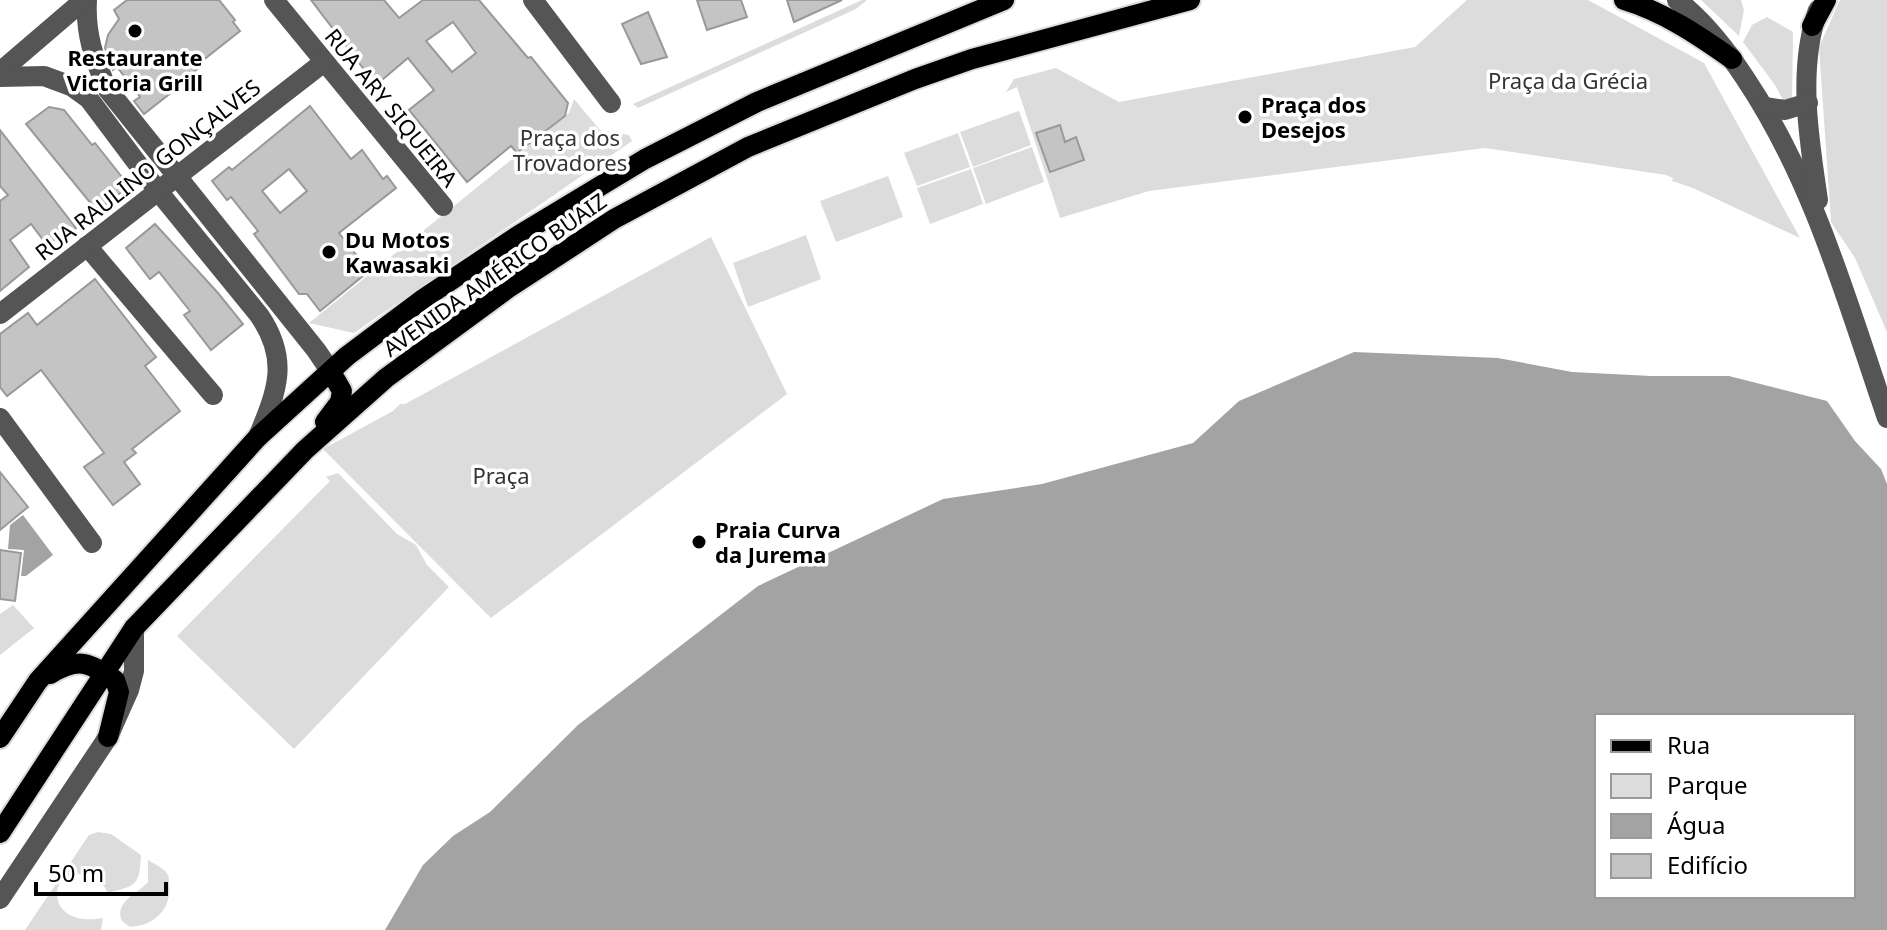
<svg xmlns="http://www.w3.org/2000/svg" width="1887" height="930" font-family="'Noto Sans',sans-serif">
<rect width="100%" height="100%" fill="#fff"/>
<g fill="#dcdcdc">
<polygon points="862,0 867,0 856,9 638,108 633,104"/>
<polygon points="1467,0 1588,0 1704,63 1800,238 1693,188 1672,181 1673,178 1666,175 1485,148 1149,191 1060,218 1017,87 1006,92 1014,79 1056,68 1119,102 1415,47"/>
<polygon points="1701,0 1741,0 1744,10 1739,36"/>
<polygon points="1840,0 1887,0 1887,332 1855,258 1831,222 1819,47"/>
<polygon points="1767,17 1793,32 1792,105 1787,107 1775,85 1743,42 1752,25"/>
<polygon points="574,99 600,130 629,135 632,141 354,333 309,323 569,113"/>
<polygon points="1019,111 1031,145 973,167 960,132"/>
<polygon points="958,133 970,167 917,186 904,153"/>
<polygon points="1032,147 1044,182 986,204 973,168"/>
<polygon points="971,169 983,204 930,224 917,188"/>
<polygon points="888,176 903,217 836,242 820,201"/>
<polygon points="806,235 821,279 748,307 733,263"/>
<polygon points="711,237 787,394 491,618 323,449 393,411 400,404 405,404"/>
<polygon points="338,473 397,534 416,545 427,565 449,587 294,749 177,636 330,481 326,477"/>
<polygon points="13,605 34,628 0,655 0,614"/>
<path d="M98,832l13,2 30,21c-2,31 -4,30 -33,38 -4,-8 -9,-13 -18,-16 -42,-18 -50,53 13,41l-2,12h-76l64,-95z"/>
<path d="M148,860c5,3 13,7 17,11 4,4 4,7 4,12 4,25 -15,43 -39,44l-8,-6c-8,-19 14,-26 26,-39z"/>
</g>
<g fill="#a3a3a3" fill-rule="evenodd">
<path d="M1354,352l144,6 74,14 79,4h78l98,25 28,40 26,28 6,15v446h-1502l38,-65 30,-29 37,-24 88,-87 180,-139 185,-87 99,-15 151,-41 46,-42zM1597,716h256v180h-256z"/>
<polygon points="23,515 53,555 26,576 21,576 24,550 8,549 10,525"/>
</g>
<g fill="#c4c4c4" stroke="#999" stroke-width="2" fill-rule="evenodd">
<polygon points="127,0 219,0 235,20 233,22 240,31 197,65 199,68 188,76 190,78 144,114 134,101 140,97 117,67 113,70 105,48 108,35 119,19 114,10"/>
<path d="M311,0h73l15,18 24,-18h56l49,58 3,-1 37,46 -3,13 -48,37 -6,-7 -44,36 -58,-72 25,-20 -26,-32 -32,27zM453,22l23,31 -24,19 -26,-31z"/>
<polygon points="697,0 741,0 747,17 707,30"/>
<polygon points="787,0 842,0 794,22"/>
<polygon points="648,12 667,57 641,64 622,24"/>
<path d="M310,106l41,53 11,-9 21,29 4,-3 9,12 -57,45 30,38 -49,40 -13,-17h-8l-45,-60 4,-3 -27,-34 -4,3 -15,-19 17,-14 3,3zM289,169l18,22 -27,22 -18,-22z"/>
<polygon points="49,107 64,110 92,145 95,143 129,186 97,211 26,124"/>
<polygon points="1060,125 1065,142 1076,137 1084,160 1050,172 1036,133"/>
<polygon points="0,130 76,228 60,240 58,237 47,245 31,224 10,240 29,267 0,291 0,201 8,195 0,186"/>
<polygon points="155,224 218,293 243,324 211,350 184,315 190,311 159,272 150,279 126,248"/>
<polygon points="95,279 156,357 145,366 180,411 132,449 136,453 124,462 140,484 113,505 84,467 104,453 41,370 7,396 0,387 0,334 28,313 37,325"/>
<polygon points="0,472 28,507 0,530"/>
<polygon points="0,550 21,553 15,601 0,599"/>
</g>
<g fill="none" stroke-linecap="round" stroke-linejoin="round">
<g stroke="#dbdbdb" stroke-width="24">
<g id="major">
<path d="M1624,0c40,12 74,35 108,59"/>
<polyline points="1812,26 1826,0"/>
<polyline points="325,422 340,402 342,391 331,372"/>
<path d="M50,674c29,-17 38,-12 65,6l4,12 -11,45"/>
<polyline points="0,738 38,681 258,437 347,356 423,299 519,235 645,159 757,102 1004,0"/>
<polyline points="0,833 134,628 305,450 386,378 507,289 614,219 748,147 915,79 972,59 1190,0"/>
</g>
</g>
<g stroke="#555" stroke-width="20">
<path d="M87,0c-2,34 7,60 21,90l208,260 15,22"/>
<polyline points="274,0 443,206"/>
<polyline points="533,0 611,103"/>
<path d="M1677,0c27,21 49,49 68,78 69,103 102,224 142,340"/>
<path d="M1818,10c-21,60 -9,129 0,190"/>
<polyline points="0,72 84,0"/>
<path d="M0,77l44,-1 27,10 18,13 69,92 101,124c31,45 18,76 -1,122"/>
<polyline points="1765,107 1785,110 1808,103"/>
<polyline points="87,246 213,395"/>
<polyline points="0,314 324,62"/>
<polyline points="0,418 92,543"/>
<polyline points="0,899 108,737 129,690 134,671 134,628"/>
</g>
<use href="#major" stroke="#000" stroke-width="20"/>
</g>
<g fill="#000" stroke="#fff" stroke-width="3">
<circle cx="135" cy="31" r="8"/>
<circle cx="1245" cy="117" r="8"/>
<circle cx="329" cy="252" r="8"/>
<circle cx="699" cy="542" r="8"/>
</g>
<g text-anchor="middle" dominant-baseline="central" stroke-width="7" stroke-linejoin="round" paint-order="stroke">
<g font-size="22" font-weight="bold" fill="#000" stroke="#fff" text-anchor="start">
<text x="135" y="57" text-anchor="middle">Restaurante<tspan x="135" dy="25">Victoria Grill</tspan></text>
<text x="1261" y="104">Praça dos<tspan x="1261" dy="25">Desejos</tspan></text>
<text x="345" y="239">Du Motos<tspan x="345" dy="25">Kawasaki</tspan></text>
<text x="715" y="529">Praia Curva<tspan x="715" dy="25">da Jurema</tspan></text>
</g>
<g font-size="22" fill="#333" stroke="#fff">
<text x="1568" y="80">Praça da Grécia</text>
<text x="570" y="137">Praça dos<tspan x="570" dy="25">Trovadores</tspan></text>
<text x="501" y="475">Praça</text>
</g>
<g font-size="22" fill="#000" stroke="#fff">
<text transform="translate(392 107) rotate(51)">RUA ARY SIQUEIRA</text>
<text transform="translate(147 169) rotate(-38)">RUA RAULINO GONÇALVES</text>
<text transform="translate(494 274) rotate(-35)">AVENIDA AMÉRICO BUAIZ</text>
</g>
</g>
<rect x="1595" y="714" width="260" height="184" fill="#ffffff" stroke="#999999" stroke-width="2"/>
<rect x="1611" y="740" width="40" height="12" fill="#000000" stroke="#999999" stroke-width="2"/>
<text x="1667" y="754" font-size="24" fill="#000000">Rua</text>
<rect x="1611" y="774" width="40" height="24" fill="#dcdcdc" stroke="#999999" stroke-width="2"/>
<text x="1667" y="794" font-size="24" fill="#000000">Parque</text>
<rect x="1611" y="814" width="40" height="24" fill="#a3a3a3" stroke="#999999" stroke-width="2"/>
<text x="1667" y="834" font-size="24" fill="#000000">Água</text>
<rect x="1611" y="854" width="40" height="24" fill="#c4c4c4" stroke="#999999" stroke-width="2"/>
<text x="1667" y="874" font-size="24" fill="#000000">Edifício</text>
<path d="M36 882v12h130v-12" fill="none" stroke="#000000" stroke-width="4"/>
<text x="48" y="882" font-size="24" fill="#000000" stroke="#ffffff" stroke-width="6" paint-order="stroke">50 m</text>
</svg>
